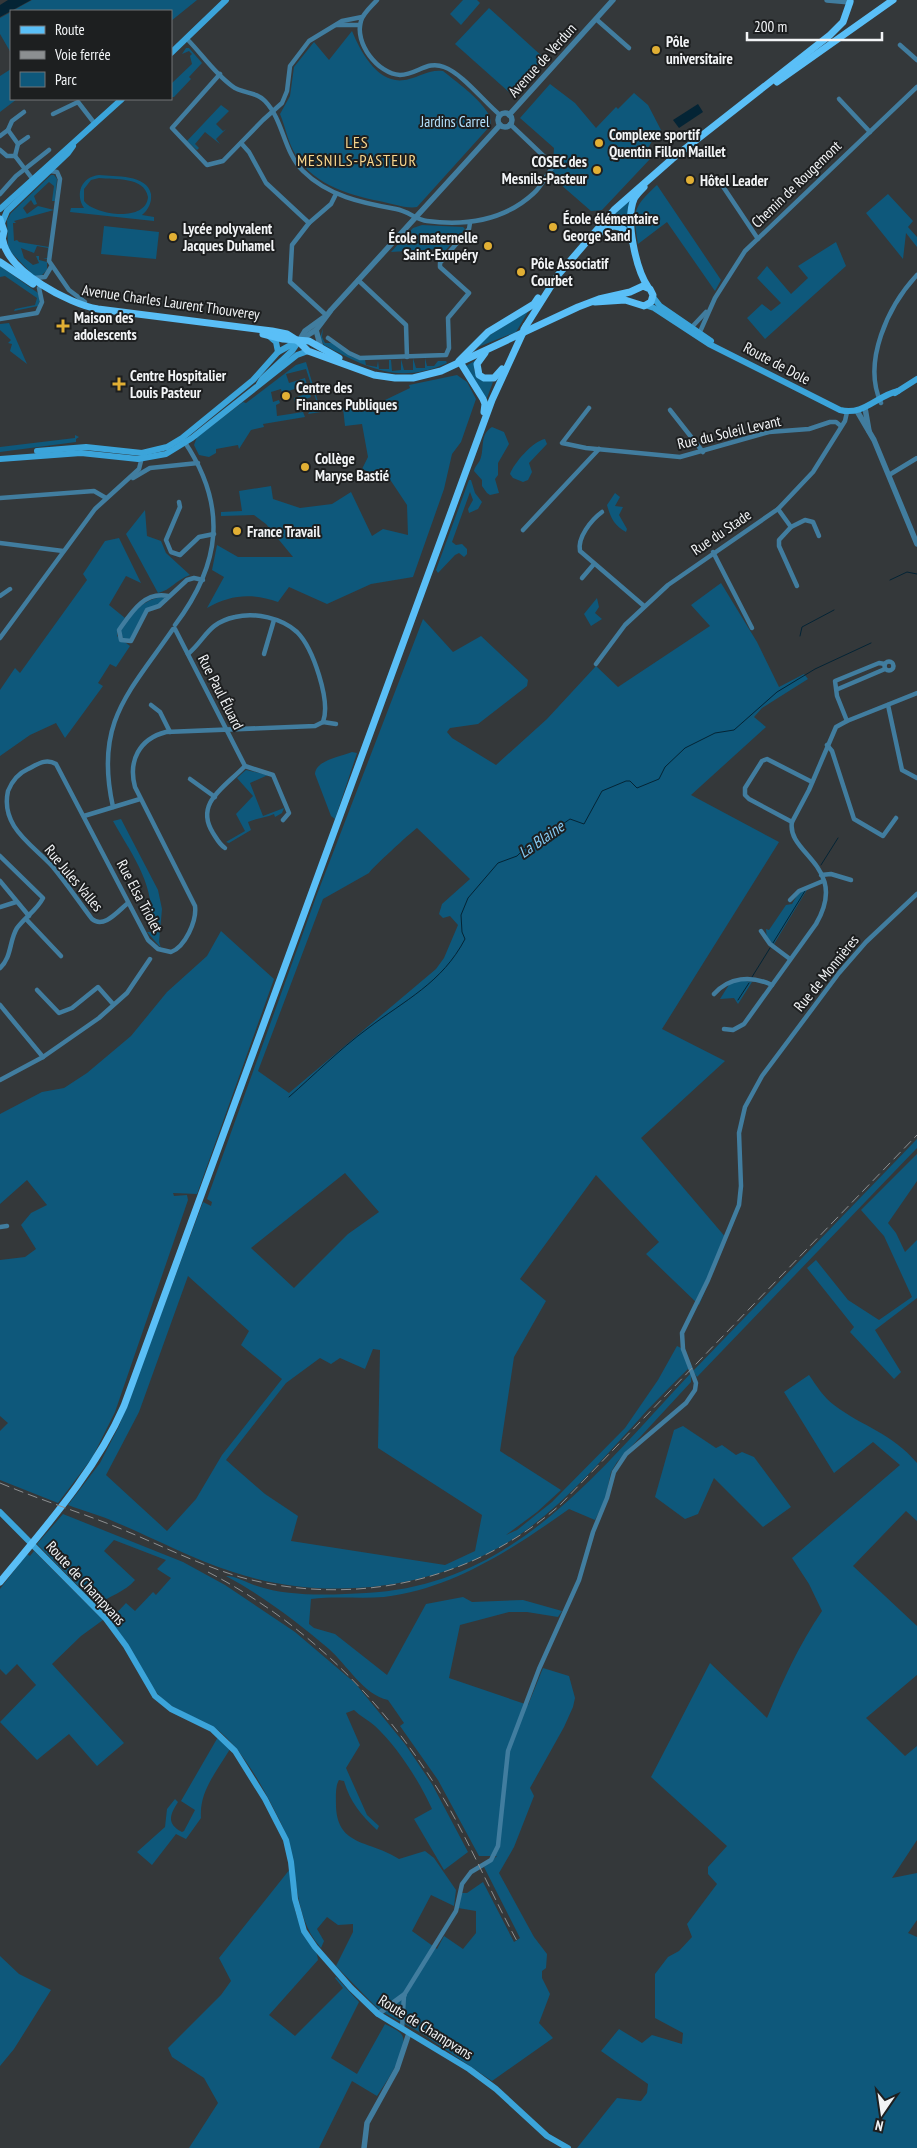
<svg xmlns="http://www.w3.org/2000/svg" width="917" height="2148" font-family="'PT Sans Narrow',sans-serif">
<rect width="100%" height="100%" fill="#34383a"/>
<g fill="#0e587b" fill-rule="evenodd">
<polygon points="32,0 197,0 171,21 171,11 12,11"/>
<polygon points="463,0 477,0 480,3 461,25 450,14"/>
<polygon points="489,8 544,58 511,94 455,44"/>
<polygon points="11,12 11,53 0,34 0,18"/>
<path d="M352,31c9,22 28,57 57,48 12,-3 21,-10 34,-8 12,10 54,39 47,55l-73,81c-11,2 -27,-4 -38,-6 -34,-7 -69,-18 -86,-51 -6,-12 -8,-24 -13,-36l10,-18 4,-29 20,-25 15,18z"/>
<polygon points="186,48 189,48 202,63 189,77 191,79 174,97 171,97 172,83 192,64 190,56 192,54 189,51 182,54"/>
<polygon points="11,69 11,99 17,99 0,112 0,76"/>
<path d="M550,84l25,19 21,25 20,-21 2,2 16,-16 14,12 13,25c-9,7 -10,16 -17,23l6,6 -48,51 -11,1 -39,-34 2,-29 -34,-30z"/>
<polygon points="221,105 229,111 216,124 223,131 226,129 216,139 220,144 205,132 195,144 199,148 197,150 187,141"/>
<polygon points="51,175 54,175 57,179 55,201 52,201 54,186 49,182 34,196 37,204 34,205 31,200 23,208 27,214 38,206 54,210 14,221 16,223 13,223 14,241 17,240 19,242 49,247 47,259 43,258 47,258 48,248 37,246 34,253 21,248 24,258 33,265 39,263 36,256 39,256 39,260 47,262 47,270 40,277 34,276 8,249 7,220 11,213"/>
<path d="M99,175c16,2 48,-1 52,19 1,9 -3,16 -9,21l12,2v4l-84,-9 1,-4h13c-9,-14 -3,-31 15,-33zM99,178c16,2 45,-2 49,19 -2,26 -54,18 -64,4v-12l7,-9z"/>
<path d="M657,185l64,95 -6,11 -48,-69 -29,22c-5,-32 -6,-36 19,-59z"/>
<polygon points="888,194 913,221 908,227 917,237 917,247 906,233 903,259 866,213"/>
<polygon points="631,198 628,214 629,228 605,224"/>
<polygon points="422,225 463,227 465,229 444,252 437,249 391,252 413,228"/>
<polygon points="104,226 159,232 156,259 101,254"/>
<polygon points="836,242 846,266 765,339 747,318 762,304 771,311 781,303 757,278 767,266 791,294 808,278 798,266"/>
<polygon points="0,266 38,293 40,299 38,306 14,311 15,309 35,305 37,298 5,276 0,277"/>
<polygon points="529,310 516,332 473,349 487,337"/>
<polygon points="9,323 27,364 10,351 12,344 8,343 11,340 0,330 0,324"/>
<path d="M323,328l-1,9 3,6h8l19,14 13,3 1,5 11,2 1,-6 1,8h10v-9h2l1,11 9,-1v-11l3,11h9v-12l3,10h9v-10l2,8h7l4,-5h8l1,2c-49,22 -79,5 -123,-18l-4,-7z"/>
<polygon points="476,360 474,369 476,375 493,382 487,398 485,397 466,366"/>
<polygon points="306,362 321,412 308,414 311,409 318,406 306,369 286,374 289,383 305,378 311,397 295,403 294,398 306,394 304,386 282,393 281,389 271,392 273,402 279,400 280,403 276,405 277,416 303,412 305,417 263,424 264,427 251,430 239,449 238,445 216,449 216,453 209,457 199,455 194,445 197,437 243,402 246,403 296,365"/>
<path d="M457,375l10,7 9,17 -15,43 -9,12 -8,35 -31,88 -42,7 -44,20 -38,-17 -11,15c-25,-9 -47,-8 -71,6l17,-31 -12,-7 5,-25 21,12h55l-27,-33 -12,-9 -33,1v-4l21,-1 -3,-20 32,-5 2,13 27,9 32,-4 19,-12 21,44 11,-7 25,6 -1,-30 -16,-24 -29,-12 6,-12 -6,-33 -17,2 -2,-18 40,-7 27,-13 -1,-3z"/>
<path d="M492,427l12,5 5,12 -11,19v12l-3,4 4,14 -9,2 -3,-2 -5,-7v-6l-8,-9c1,-5 4,-7 6,-11 5,-11 -1,-25 12,-33z"/>
<polygon points="75,435 79,437 76,439 76,442 0,452 0,447 75,438"/>
<path d="M545,439l2,5 -18,19 3,9 -4,8 -5,2 -10,-4 -3,-4c4,-11 23,-33 35,-35z"/>
<polygon points="469,480 471,480 475,493 482,502 478,509 469,513 468,509 473,500 470,492 452,542 456,545 462,544 467,549 467,554 464,557 459,553 455,555 438,573 436,570"/>
<path d="M615,493l5,4 -5,9 8,1 -4,8 8,14 -1,3c-12,-6 -16,-16 -19,-27z"/>
<path d="M145,510l2,26 14,5 5,12 24,22c-14,5 -19,15 -32,18l-32,-59z"/>
<polygon points="119,538 141,583 126,576 109,605 125,618 118,629 117,636 130,646 116,667 110,664 98,683 103,686 65,738 56,723 30,735 0,756 0,690 15,668 20,673 87,580 83,574 105,541"/>
<path d="M721,583l36,59 22,45 25,-13 4,5 -46,29 -8,9 12,10 -75,68 88,47 -117,187 63,32 -84,77 86,101 -28,66 -53,-51 13,-12 -63,-67 -76,104 26,22 -32,56 -14,94 61,39 -24,22 -31,23 11,-5 35,-28 73,-74 33,-48 19,-34 4,2 8,20c-19,19 -38,37 -55,57 -38,41 -76,86 -124,116 -81,50 -188,61 -277,31 -41,-13 -79,-34 -118,-50 -15,-7 -31,-11 -47,-17l32,-42 19,-37 84,-224 8,4 1,-4 -5,-3 109,-302 107,-278 30,33 28,-16 47,44 -1,6 -49,38 -28,4 -3,4 5,6 44,27 51,-46 49,-53 22,21 92,-61 -19,-21zM417,828l53,51 -28,25 -3,10 4,4 7,-2 8,9 -14,33 -8,11 -147,124 -31,-22 65,-172 46,-26c2,-4 41,-40 48,-45zM345,1173l34,39 -31,22 -54,54 -43,-40zM188,1276l61,55 -8,14 41,34 -60,76 -26,44 -29,32 -61,-56 33,-63zM373,1349l7,1 -2,98 104,67 -7,36 -30,14 -154,-24 7,-25 -33,-22 -39,-34 60,-77 34,-25 11,6 9,-6 25,11z"/>
<path d="M165,597l-6,7 -14,6 -15,29 -6,1 -4,-8c11,-18 23,-34 45,-35z"/>
<polygon points="597,598 599,607 595,613 602,619 591,626 584,614"/>
<path d="M352,752l5,1 -22,66 -4,-3 -16,-42c1,-14 25,-17 37,-22z"/>
<path d="M246,770l22,5 -18,8 13,33 21,-8 -2,5 -7,4 -1,-3c-9,4 -17,4 -26,8l3,8 -22,13 -3,-1 19,-11 -9,-17 17,-18 -16,-18z"/>
<path d="M121,819l37,71 4,19 -3,33 2,6 -14,-16h5c2,-50 -16,-70 -39,-111z"/>
<polygon points="808,888 774,944 777,948 767,939 766,929 769,930 786,905 792,904 798,894"/>
<polygon points="221,931 274,979 197,1194 173,1193 174,1196 187,1195 188,1200 115,1412 92,1458 58,1503 0,1480 0,1431 8,1423 0,1416 0,1260 25,1257 36,1249 21,1225 31,1213 47,1205 27,1180 0,1204 0,1114 42,1092 64,1088 87,1073 131,1036 167,992 207,956"/>
<polygon points="740,980 752,982 738,1004 734,998 720,999 730,983"/>
<polygon points="917,1139 917,1148 697,1377 693,1371"/>
<polygon points="917,1154 917,1181 888,1223 896,1233 905,1252 917,1240 917,1298 875,1330 901,1372 894,1379 850,1332 854,1327 807,1268 816,1260 848,1300 879,1320 912,1297 884,1236 861,1210"/>
<path d="M691,1373v9l-74,80 -6,10 -6,28 -10,20 -26,-11c-55,39 -116,80 -185,88 -24,2 -49,-1 -73,2l-2,25 5,4 21,6 52,41 39,-71 37,-7 9,5 51,-2 39,11 -4,6 -31,-5h-18l-49,13 -11,53 79,27 15,-37 26,8 6,22 -2,9 -9,20 -34,61 4,8 -20,51 -15,26 35,64 13,17 -1,14 -4,3v7l8,16 -11,29 14,15 -61,43 -71,-48 -42,-23 -43,-44 17,-34v-8l-15,1 -11,-8 -10,12 7,12 -3,7c-32,-36 -20,-86 -41,-127 -15,-30 -38,-74 -65,-93 -19,-12 -43,-17 -58,-35 -18,-21 -32,-49 -47,-73l16,-17 9,8 18,-19 3,3 15,-17 -14,-9 9,-9 -52,-20 -10,11 31,29c-10,12 -26,16 -38,25l-60,-61 26,-30 120,48 42,23 70,47 60,51 50,61 27,40 36,68 -24,18 -30,-51 18,-10c-12,-27 -36,-64 -57,-83 -7,-6 -15,-10 -21,-16l-8,3 14,32 -14,23 21,47 12,11 -2,4c-16,-15 -27,-28 -33,-49l-5,-1c-4,6 -3,19 -3,27 2,40 34,33 63,52l26,-8 9,7 22,32 -2,16 -23,-11 -19,36 25,18 7,-13 19,13 13,-16v-22l-18,-3 3,-15h6l16,-11 31,60 6,-4 -36,-71 13,-11h-18l-41,-76 -38,-54 4,-3 -16,-23c-24,-5 -41,-35 -59,-51 -32,-27 -66,-53 -103,-73 7,-1 22,7 31,10 33,11 74,9 109,7 149,-8 231,-121 325,-220z"/>
<path d="M809,1375c7,10 15,23 25,30 29,22 58,28 83,58v58l-11,-10 -53,55 64,60v49l-51,43 39,38 12,-10v94l-25,38 25,-5v47l-9,13 9,4v211h-340l40,-50 24,3 6,-8 1,-9 -47,-33 18,-22 23,14 10,-8 30,9 1,-11 -28,-15v-44l13,-17 11,-6 13,-14 -5,-13 30,-40 -9,-10v-7l19,-21 -76,-69 59,-114 57,55c16,-38 32,-73 55,-107l-13,-27 -17,-26 108,-93 -27,-23 -39,31 -50,-81z"/>
<polygon points="683,1426 716,1448 722,1445 736,1455 742,1452 754,1457 791,1507 763,1527 714,1478 698,1514 685,1519 655,1497 674,1430"/>
<polygon points="34,1551 103,1620 81,1636 52,1664 124,1743 97,1766 69,1734 37,1760 0,1722 36,1685 17,1664 6,1675 0,1669 0,1589 27,1554 30,1556"/>
<path d="M218,1737l12,12c-13,22 -31,42 -29,69l-15,21 -10,-5 -24,31 -15,-13 28,-25 2,-18 8,-10 3,3c-9,14 -11,22 4,30l2,-1 11,-21 -14,-9z"/>
<path d="M290,1869c1,16 2,33 7,48 4,13 21,31 21,43l-49,55 26,21 48,-48 -8,-10 1,-1 23,25 -28,56 26,16 28,-50c5,3 14,6 17,11 8,13 -17,49 -25,61l-25,-15 -33,67h-130l29,-45 -14,-25 -32,-21 -4,-9 53,-53 10,-14 -12,-23z"/>
<polygon points="0,1956 19,1974 51,1990 14,2049 0,2066"/>
</g>
<g fill="#042435">
<polygon points="8,0 31,0 0,17 0,5"/>
<polygon points="698,104 703,112 679,128 673,120"/>
</g>
<g fill="none" stroke-linecap="round" stroke-linejoin="round">
<g stroke="#042435" stroke-width="1">
<polyline points="890,580 907,572 917,574"/>
<polyline points="800,636 802,627 834,610"/>
<polyline points="821,865 838,838"/>
<polyline points="773,943 805,891"/>
<polyline points="752,977 770,948"/>
<polyline points="738,1000 749,983"/>
<path d="M289,1097c25,-22 51,-48 78,-68 38,-29 75,-46 98,-90l-3,-7 -1,-17 7,-17 30,-35 19,-7 13,-13 17,-8 23,-16 14,5 18,-33 24,-10h4l7,7 22,-9 6,-12 20,-19 30,-15 19,-3 43,-38 38,-23 56,-26"/>
</g>
<g stroke="#417d9f" stroke-width="4.5">
<path d="M377,0c-5,6 -14,13 -16,21 -7,22 17,53 39,54 17,0 27,-15 44,-8 19,7 40,35 56,48"/>
<polyline points="596,19 629,48"/>
<polyline points="336,25 360,25"/>
<path d="M187,39c15,15 27,34 45,47 10,8 24,5 33,15 19,20 18,50 38,70 25,25 59,32 93,38 12,2 21,11 31,12 39,5 77,0 107,-28 8,-7 12,-19 20,-27l-44,-42"/>
<polyline points="900,45 917,60"/>
<polyline points="220,74 172,128 207,165 223,161 263,120 282,103 287,91 290,66 309,41 342,21 362,17"/>
<polyline points="839,99 870,132"/>
<polyline points="53,114 78,102 95,124"/>
<polyline points="8,130 12,121 24,112"/>
<polyline points="0,136 8,130 18,144 15,156"/>
<polyline points="241,143 249,152 266,183 309,223 292,245 290,282 326,315"/>
<polyline points="18,144 28,137"/>
<polyline points="0,150 7,156 15,156"/>
<polyline points="15,156 34,181"/>
<polyline points="50,171 57,172 60,179 49,261 69,290 85,302 84,306"/>
<polyline points="722,185 758,239"/>
<polyline points="0,194 16,176 49,150"/>
<polyline points="309,223 331,204 336,194"/>
<polyline points="34,278 45,277 51,267"/>
<polyline points="358,280 406,325 407,357"/>
<polyline points="0,319 37,313 42,302 39,288"/>
<polyline points="691,328 706,312"/>
<polyline points="699,334 715,298 745,251 917,87"/>
<polyline points="328,338 349,353 360,358 446,355 449,348 448,318 469,293 440,267 440,263 469,229 470,223"/>
<path d="M881,403c-19,-41 7,-97 36,-128"/>
<polyline points="589,408 562,443 586,448 680,457 769,432 809,429 830,422 836,422 841,426"/>
<polyline points="670,410 703,452"/>
<polyline points="889,475 917,458"/>
<polyline points="133,478 150,468 198,463"/>
<polyline points="0,498 94,491 106,498"/>
<polyline points="179,502 180,507 166,540 171,552 180,555 199,537 214,534"/>
<polyline points="778,509 791,527"/>
<path d="M602,512c-11,8 -25,26 -22,39l64,55"/>
<polyline points="523,530 599,449"/>
<polyline points="0,543 63,551"/>
<polyline points="713,552 752,628"/>
<polyline points="582,578 594,564"/>
<polyline points="797,586 779,546 779,540 791,527 805,520 813,522 819,536"/>
<polyline points="0,596 10,589"/>
<path d="M168,596c-24,-5 -37,17 -49,34l2,10 10,1 16,-31 12,-4 28,-26 7,-2 9,2"/>
<path d="M175,625c46,-61 53,-119 9,-184"/>
<polyline points="175,629 245,766 273,775 289,813 283,820"/>
<polyline points="0,638 95,509 139,469 142,457"/>
<path d="M188,654c18,-15 19,-31 47,-37 20,-5 47,1 62,15 16,16 34,69 26,90"/>
<polyline points="264,654 274,620"/>
<circle cx="889" cy="666" r="4.5"/>
<polyline points="596,664 625,625 668,585 778,509 813,472 845,421 847,412"/>
<polyline points="838,689 885,669"/>
<polyline points="151,705 160,712 170,732"/>
<polyline points="888,705 902,770 917,778"/>
<polyline points="847,721 837,696 835,681 879,663 885,664"/>
<polyline points="323,722 336,724"/>
<polyline points="827,745 832,751 854,819 883,836 896,818"/>
<polyline points="190,779 215,797"/>
<path d="M113,807c-19,-85 16,-114 60,-178"/>
<polyline points="84,816 140,799"/>
<polyline points="792,822 749,799 745,795 745,788 762,761 767,759 812,782"/>
<path d="M225,848c-6,-4 -8,-9 -12,-15 -19,-30 12,-46 32,-67"/>
<path d="M0,856l43,42c-6,12 -18,19 -26,30 -8,13 -5,29 -17,40"/>
<polyline points="821,875 831,874 851,880"/>
<polyline points="0,881 29,916"/>
<polyline points="790,900 799,891 823,881"/>
<path d="M128,903c-10,8 -24,26 -36,16 -13,-17 -25,-35 -39,-52 -20,-22 -53,-40 -45,-76 4,-10 11,-18 20,-22 10,-5 18,-11 28,-5l92,176 10,9 13,3c14,-5 26,-31 24,-46l-60,-119c-7,-26 4,-48 31,-55l149,-6 8,-4"/>
<polyline points="0,907 16,902"/>
<polyline points="26,919 61,956"/>
<polyline points="761,931 770,944 790,959"/>
<polyline points="37,990 59,1013 72,1008 98,987 113,1004"/>
<path d="M714,994c15,-17 37,-19 58,-9"/>
<polyline points="0,1005 43,1057"/>
<path d="M724,1029l9,1 11,-6 72,-100c34,-58 -30,-70 -24,-102l17,-32 27,-63 11,-6 70,-28"/>
<polyline points="0,1080 43,1057 99,1018 127,993 150,959"/>
<polyline points="0,1227 7,1226"/>
<polyline points="402,2029 404,1995 456,1911 462,1884 471,1872 491,1860 498,1846 508,1751 539,1669 579,1580 593,1532 607,1498 614,1472 626,1454 686,1403 695,1390 696,1383 683,1349 682,1333 708,1280 739,1205 741,1186 739,1133 745,1107 762,1076 839,973 866,942 917,894"/>
</g>
<g stroke="#417d9f" stroke-width="5.5">
<polyline points="827,0 850,2 851,0"/>
<circle cx="505" cy="120" r="7"/>
<polyline points="509,115 613,0"/>
<polyline points="316,330 321,348"/>
<polyline points="300,340 316,330 331,310 500,125"/>
<polyline points="299,341 305,331 323,318"/>
<polyline points="865,408 869,431"/>
<polyline points="857,411 874,440 917,544"/>
<polyline points="378,2014 404,1995"/>
<polyline points="364,2148 367,2123 397,2069 409,2033"/>
</g>
<g stroke="#3ba4da" stroke-width="6">
<polyline points="171,53 226,0"/>
<polyline points="0,209 122,99"/>
<polyline points="2,223 7,211 68,153 73,146"/>
<polyline points="653,297 660,306 711,341"/>
<path d="M645,305l9,3 55,36 131,66c24,6 36,-14 58,-19"/>
<polyline points="269,336 276,342 278,352"/>
<polyline points="259,384 262,379 292,351 298,342"/>
<polyline points="895,393 917,379"/>
<polyline points="37,451 86,447 142,453 167,447 182,438 253,380 278,352 298,341"/>
<polyline points="0,459 81,453 138,459 166,454 192,438 297,355 308,351"/>
<polyline points="0,1512 106,1619 126,1646 155,1696 171,1709 212,1729 235,1751 265,1799 286,1840 291,1862 295,1899 304,1931 315,1947 351,1988 378,2014 469,2069 496,2089 547,2136 568,2148"/>
</g>
<g stroke="#5abff7" stroke-width="7">
<polyline points="777,82 893,0"/>
<path d="M644,187c-4,4 -8,8 -10,12 -9,21 2,70 14,88"/>
<polyline points="0,219 4,231 1,245"/>
<path d="M592,240c14,-15 29,-22 40,1"/>
<path d="M3,241c6,31 66,63 95,68l174,22 15,3 11,7 10,10 66,24 21,3h18l28,-7 137,-64 21,-8 31,-7 13,-6 7,3 3,6 -2,7 -7,4 -19,-6 -30,2"/>
<polyline points="0,262 33,284"/>
<polyline points="524,329 558,275 614,210 672,159 830,35 843,22 850,2"/>
<polyline points="263,334 283,339 309,341 339,358"/>
<polyline points="485,353 477,364 479,375 484,378 494,378 502,369"/>
<polyline points="459,361 488,332 534,304 538,298"/>
<polyline points="460,362 483,399 485,404 484,412"/>
<path d="M0,1582c46,-56 95,-110 124,-176l368,-1006 34,-74"/>
</g>
<g stroke="#8c8f91" stroke-width="1" stroke-dasharray="10 5" stroke-linecap="butt">
<path d="M0,1483c38,16 76,28 114,43 42,17 83,38 126,51 113,31 232,5 320,-72l357,-370"/>
<path d="M208,1572c102,53 182,135 240,234 25,44 45,91 69,135"/>
</g>
</g>
<g fill="#e1af34" stroke="#1d1f20" stroke-width="2">
<circle cx="656" cy="50" r="5"/>
<circle cx="599" cy="143" r="5"/>
<circle cx="597" cy="170" r="5"/>
<circle cx="690" cy="180" r="5"/>
<circle cx="553" cy="227" r="5"/>
<circle cx="173" cy="237" r="5"/>
<circle cx="488" cy="246" r="5"/>
<circle cx="521" cy="272" r="5"/>
<path d="M60.5 318.5h5v5h5v5h-5v5h-5v-5h-5v-5h5z"/>
<path d="M116.5 376.5h5v5h5v5h-5v5h-5v-5h-5v-5h5z"/>
<circle cx="286" cy="396" r="5"/>
<circle cx="305" cy="467" r="5"/>
<circle cx="237" cy="531" r="5"/>
</g>
<g text-anchor="middle" dominant-baseline="central" stroke-width="4" stroke-linejoin="round" paint-order="stroke">
<g font-size="15" font-weight="bold" fill="#f2f4f6" stroke="#1d1f20" text-anchor="start">
<text x="666" y="41">Pôle<tspan x="666" dy="17">universitaire</tspan></text>
<text x="609" y="134">Complexe sportif<tspan x="609" dy="17">Quentin Fillon Maillet</tspan></text>
<text x="587" y="161" text-anchor="end">COSEC des<tspan x="587" dy="17">Mesnils-Pasteur</tspan></text>
<text x="700" y="180">Hôtel Leader</text>
<text x="563" y="218">École élémentaire<tspan x="563" dy="17">George Sand</tspan></text>
<text x="183" y="228">Lycée polyvalent<tspan x="183" dy="17">Jacques Duhamel</tspan></text>
<text x="478" y="237" text-anchor="end">École maternelle<tspan x="478" dy="17">Saint-Exupéry</tspan></text>
<text x="531" y="263">Pôle Associatif<tspan x="531" dy="17">Courbet</tspan></text>
<text x="74" y="317">Maison des<tspan x="74" dy="17">adolescents</tspan></text>
<text x="130" y="375">Centre Hospitalier<tspan x="130" dy="17">Louis Pasteur</tspan></text>
<text x="296" y="387">Centre des<tspan x="296" dy="17">Finances Publiques</tspan></text>
<text x="315" y="458">Collège<tspan x="315" dy="17">Maryse Bastié</tspan></text>
<text x="247" y="531">France Travail</text>
</g>
<g font-size="15" fill="#f2f4f6" stroke="#1d1f20">
<text transform="translate(542 60) rotate(-48)">Avenue de Verdun</text>
<text transform="translate(796 184) rotate(-44)">Chemin de Rougemont</text>
<text transform="translate(171 302) rotate(8)">Avenue Charles Laurent Thouverey</text>
<text transform="translate(777 363) rotate(28)">Route de Dole</text>
<text transform="translate(729 432) rotate(-13)">Rue du Soleil Levant</text>
<text transform="translate(721 532) rotate(-34)">Rue du Stade</text>
<text transform="translate(221 692) rotate(63)">Rue Paul Éluard</text>
<text transform="translate(74 878) rotate(50)">Rue Jules Valles</text>
<text transform="translate(140 896) rotate(62)">Rue Elsa Triolet</text>
<text transform="translate(826 973) rotate(-51)">Rue de Monnières</text>
<text transform="translate(86 1583) rotate(47)">Route de Champvans</text>
<text transform="translate(426 2027) rotate(32)">Route de Champvans</text>
</g>
<g font-size="15" fill="#b4e1fd" stroke="#1d1f20">
<text x="455" y="121">Jardins Carrel</text>
</g>
<g font-size="16" letter-spacing="1" fill="#f8d68c" stroke="#1d1f20">
<text x="357" y="142">LES<tspan x="357" dy="18">MESNILS-PASTEUR</tspan></text>
</g>
<g font-size="16" font-style="italic" fill="#85caf3" stroke="#1d1f20">
<text transform="translate(541 839) rotate(-35)">La Blaine</text>
</g>
</g>
<rect x="10" y="10" width="162" height="90" fill="#1d1f20" stroke="#727476"/>
<rect x="20" y="26" width="25" height="8" fill="#5abff7" stroke="#727476"/>
<text x="55" y="35" font-size="15" fill="#f2f4f6">Route</text>
<rect x="20" y="51" width="25" height="8" fill="#8c8f91" stroke="#727476"/>
<text x="55" y="60" font-size="15" fill="#f2f4f6">Voie ferrée</text>
<rect x="20" y="72" width="25" height="15" fill="#0e587b" stroke="#727476"/>
<text x="55" y="85" font-size="15" fill="#f2f4f6">Parc</text>
<g transform="translate(882 2113) rotate(193)" stroke="#1d1f20" stroke-width="4" paint-order="stroke">
<path d="M0-4L9 19L0 12L-9 19Z" fill="#f2f4f6"/>
<text y="-8" font-size="14" font-weight="bold" text-anchor="middle" fill="#f2f4f6">N</text>
</g>
<path d="M747 32v8h135v-8" fill="none" stroke="#f2f4f6" stroke-width="2.5"/>
<text x="754" y="32" font-size="15" fill="#f2f4f6" stroke="#1d1f20" stroke-width="4" paint-order="stroke">200 m</text>
</svg>
